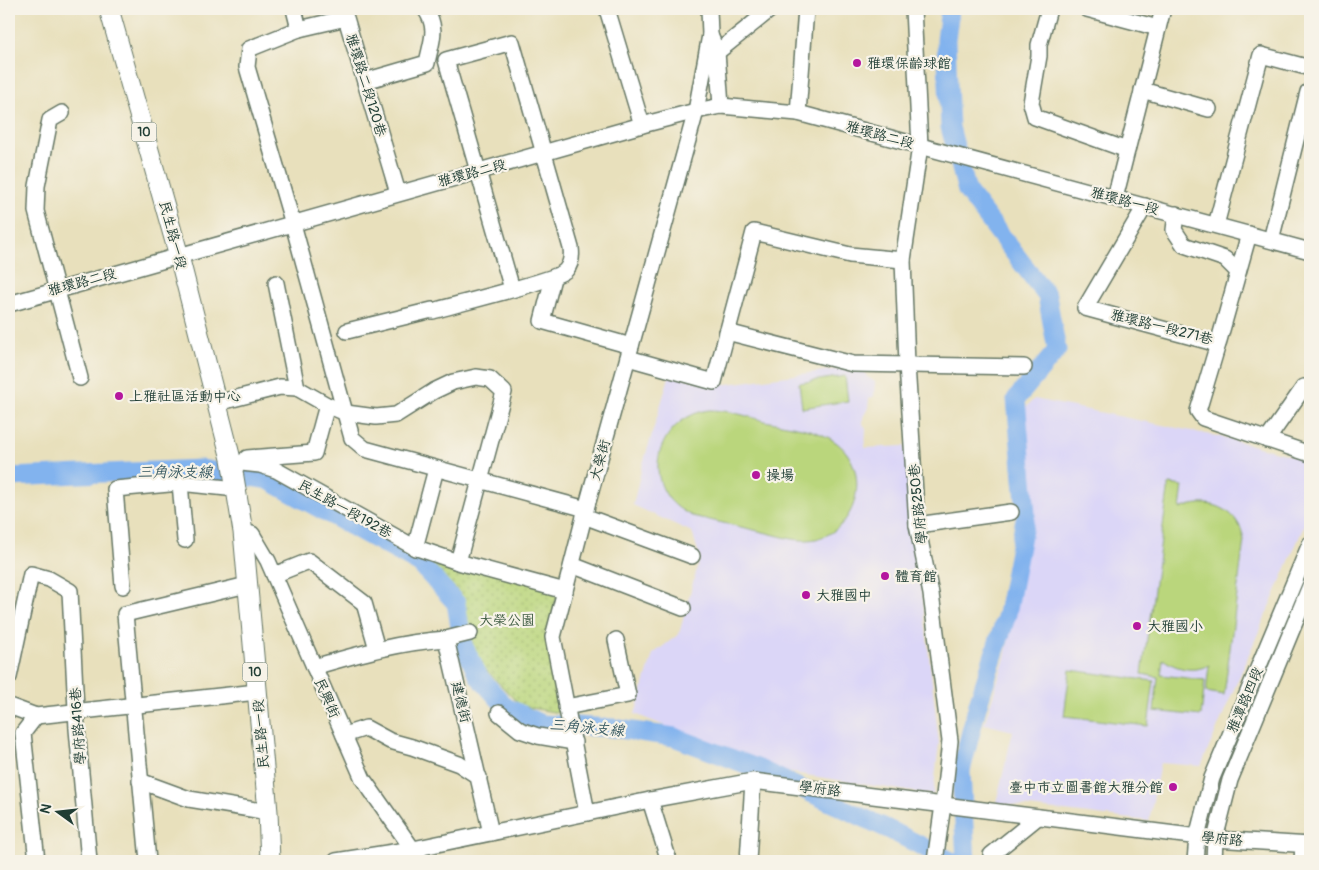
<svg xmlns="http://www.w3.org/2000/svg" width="1319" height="870" font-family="Pangolin,'LXGW WenKai TC',sans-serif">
<defs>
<pattern id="park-dots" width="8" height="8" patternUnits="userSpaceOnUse" patternTransform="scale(1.25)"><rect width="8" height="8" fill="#bad67c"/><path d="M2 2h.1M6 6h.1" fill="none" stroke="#97af66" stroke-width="1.8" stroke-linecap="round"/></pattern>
</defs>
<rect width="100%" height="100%" fill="#f7f3e8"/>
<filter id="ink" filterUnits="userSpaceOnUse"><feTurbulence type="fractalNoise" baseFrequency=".02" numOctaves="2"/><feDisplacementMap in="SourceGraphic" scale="10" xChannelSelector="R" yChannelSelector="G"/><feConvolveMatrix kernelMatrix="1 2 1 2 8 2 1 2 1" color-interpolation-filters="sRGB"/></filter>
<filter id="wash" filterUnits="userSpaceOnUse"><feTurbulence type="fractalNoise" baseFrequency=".0096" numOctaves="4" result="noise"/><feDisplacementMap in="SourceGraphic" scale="20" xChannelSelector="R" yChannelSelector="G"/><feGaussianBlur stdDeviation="1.12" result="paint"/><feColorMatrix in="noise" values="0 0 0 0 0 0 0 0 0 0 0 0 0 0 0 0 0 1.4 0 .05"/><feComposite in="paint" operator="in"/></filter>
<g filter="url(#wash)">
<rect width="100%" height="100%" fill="#e8e0bc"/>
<g fill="#dbd6f7">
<polygon points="862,366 867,377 875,382 874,396 869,399 868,408 863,417 863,424 866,428 865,448 905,446 939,743 933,795 787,772 743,757 635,714 653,654 679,634 700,557 692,532 633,505 642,467 670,374 713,386"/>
<polygon points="1034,399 1226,438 1310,461 1310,512 1201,766 1160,763 1149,821 996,803 1013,731 984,724 1004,661 1020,590 1021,575 1030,518 1029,477 1023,410"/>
</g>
<g fill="#bad67c" stroke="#6c8a58">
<polygon points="845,376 848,401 802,408 799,383"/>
<path d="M709,410c19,0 38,6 56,11 23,5 53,7 72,22 37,29 19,94 -29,97 -15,1 -31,-5 -45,-8 -24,-5 -47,-11 -71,-16 -8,-4 -16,-9 -22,-16 -28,-35 -4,-84 39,-90z"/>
<path d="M1169,484l14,2 -3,23c28,-13 59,-1 64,31l-20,155 -18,-3 3,-27c-16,8 -33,4 -46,-6l-2,16 44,5 -4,36 -47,-5 4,-34 -16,-3z"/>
<polygon points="1070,670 1154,681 1148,726 1064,716"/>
</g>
<polygon fill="url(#park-dots)" stroke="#6c8a58" points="415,550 552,589 557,597 546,637 559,713 521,706 483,667 470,640 464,604 457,590"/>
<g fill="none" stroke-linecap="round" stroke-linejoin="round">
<g stroke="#82b3ee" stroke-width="19">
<polyline points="950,9 946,40 950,127 967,191 1047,296 1057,350 1016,399 1026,514 1007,614 978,704 961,771 966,861"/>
<polyline points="9,477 202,469 268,480 420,564 456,603 463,645 479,677 506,707 541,724 612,728 674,737 759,769 892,831 951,861"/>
</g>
</g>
</g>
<g filter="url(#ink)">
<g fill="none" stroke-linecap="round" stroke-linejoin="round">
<g stroke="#657664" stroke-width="18">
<g id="minor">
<polyline points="294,9 299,29"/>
<polyline points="607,9 642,125"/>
<polyline points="709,9 710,35 717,52 721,106"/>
<polyline points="913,9 920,146 903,260 907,364 917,525 931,594 950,741 943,805 935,861"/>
<polyline points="1049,9 1039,45 1039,56 1031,103 1035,117 1127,150"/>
<polyline points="1087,9 1158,28"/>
<polyline points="710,58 771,9"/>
<path d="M365,81l62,-18c4,-21 12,-35 -2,-54"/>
<polyline points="1142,90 1209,109"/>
<polyline points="62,113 50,120 37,186 36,211 80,378"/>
<polyline points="798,113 806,9"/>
<polyline points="398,193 346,18 299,29 249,49 247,67 293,224 352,438 365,449 586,509"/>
<polyline points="1115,198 1163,9"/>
<polyline points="1145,206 1085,308 1218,344 1249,234"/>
<polyline points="1176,214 1174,230 1184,245 1225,259 1238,272"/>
<polyline points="1216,225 1261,55 1310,68"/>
<polyline points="1271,240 1308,92"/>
<polyline points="553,278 542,321 631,346"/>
<polyline points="276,283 297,388"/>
<polyline points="9,304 642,125 696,111 721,106 798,113 1310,251"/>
<path d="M433,311c19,-6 125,-31 133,-41 5,-6 6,-15 5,-22l-59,-206 -66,18 66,229"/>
<polyline points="347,331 432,310"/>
<polyline points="727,332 853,364 1024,367"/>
<polyline points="1218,344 1198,411 1203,418 1310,454"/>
<polyline points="628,358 714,382 754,232 850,255 903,260"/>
<polyline points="217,403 280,387 297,388 327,405 346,413 376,417 396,415 434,391 453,382 476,377 490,379 504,392 458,562"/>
<polyline points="1267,440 1304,387"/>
<polyline points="247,458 314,453 327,405"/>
<polyline points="232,462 260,465 276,470 414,547 458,562 565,591"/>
<polyline points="180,483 185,540"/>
<polyline points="584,516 692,556"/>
<polyline points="917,525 1011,512"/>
<polyline points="243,532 252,534 268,561 363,779 421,861"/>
<polyline points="415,548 436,469"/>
<polyline points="572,565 683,608"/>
<polyline points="274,575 309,561 364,603 377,649"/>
<polyline points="123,586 115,489 180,483 236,489"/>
<polyline points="446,639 470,633"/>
<path d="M314,667c44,-13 87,-25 132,-28l45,194"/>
<polyline points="9,677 31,574 49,579 70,591 77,729 89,861"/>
<polyline points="9,706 36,716 257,692"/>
<polyline points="566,707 628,695 616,640"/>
<polyline points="499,713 520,730 538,736 574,742"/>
<polyline points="36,716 23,733 37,861"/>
<polyline points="344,735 366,728 390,741 412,747 459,764 479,777"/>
<polyline points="140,781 189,799 268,812"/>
<polyline points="650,800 669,861"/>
<polyline points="587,813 553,637 586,509 696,111 710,35"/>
<polyline points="991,855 1038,817"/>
<polyline points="148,861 125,614 247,585"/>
<polyline points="336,861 413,849 650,800 753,781 1215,839 1310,845"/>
<polyline points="748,861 753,781"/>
<polyline points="1195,861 1197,837 1212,778 1310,544"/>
<polyline points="1214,861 1215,839 1230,780 1310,586"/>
<polyline points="1302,861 1303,845"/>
</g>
</g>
<g stroke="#657664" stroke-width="21">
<polyline id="major" points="109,9 179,256 231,459 243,532 268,812 270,861"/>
</g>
<use href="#minor" stroke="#fff" stroke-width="15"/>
<use href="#major" stroke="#fff" stroke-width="19"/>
</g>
</g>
<g fill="#b5179e" stroke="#f7f3e8" stroke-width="2">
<circle cx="857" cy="63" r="5"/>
<circle cx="119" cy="396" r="5"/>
<circle cx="756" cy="475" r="5"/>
<circle cx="885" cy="576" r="5"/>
<circle cx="806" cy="595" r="5"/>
<circle cx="1137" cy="626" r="5"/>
<circle cx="1173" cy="787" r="5"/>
</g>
<g text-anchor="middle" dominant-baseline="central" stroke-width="4.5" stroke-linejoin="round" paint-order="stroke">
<g fill="#f7f3e8" stroke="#60746a" stroke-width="1">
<rect x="131.5" y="122.5" width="25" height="19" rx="4"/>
<rect x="242.5" y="662.5" width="25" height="19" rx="4"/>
</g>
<g font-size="12" font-weight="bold" fill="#1f3d34">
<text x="144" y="132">10</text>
<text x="255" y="672">10</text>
</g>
<g font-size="14" fill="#1f3d34" stroke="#f7f3e8" text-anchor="start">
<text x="867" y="63">雅環保齡球館</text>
<text x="129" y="396">上雅社區活動中心</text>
<text x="766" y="475">操場</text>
<text x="895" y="576">體育館</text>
<text x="816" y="595">大雅國中</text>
<text x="1147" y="626">大雅國小</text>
<text x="1163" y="787" text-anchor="end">臺中市立圖書館大雅分館</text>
</g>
<g font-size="14" fill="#1f3d34" stroke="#f7f3e8">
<text transform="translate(366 85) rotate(73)">雅環路二段120巷</text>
<text transform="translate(880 135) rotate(15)">雅環路二段</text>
<text transform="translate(472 173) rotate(-15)">雅環路二段</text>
<text transform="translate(1125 201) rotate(15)">雅環路一段</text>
<text transform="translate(173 235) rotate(75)">民生路一段</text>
<text transform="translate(82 282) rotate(-15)">雅環路二段</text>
<text transform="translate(1162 327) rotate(14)">雅環路一段271巷</text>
<text transform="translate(600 460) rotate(-75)">大榮街</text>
<text transform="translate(918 504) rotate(-96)">學府路250巷</text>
<text transform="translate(345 509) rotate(29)">民生路一段192巷</text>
<text transform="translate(327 698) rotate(66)">民興街</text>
<text transform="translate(1245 700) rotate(-67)">雅潭路四段</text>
<text transform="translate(461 702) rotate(76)">建德街</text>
<text transform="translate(78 726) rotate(-94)">學府路416巷</text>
<text transform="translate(261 734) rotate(-95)">民生路一段</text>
<text transform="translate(820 789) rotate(7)">學府路</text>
<text transform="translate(1222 839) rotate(5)">學府路</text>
</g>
<g font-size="14" fill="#3e5c42" stroke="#f7f3e8">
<text x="507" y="620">大榮公園</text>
</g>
<g font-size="15" font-style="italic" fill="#385a62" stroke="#f7f3e8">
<text x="175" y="472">三角泳支線</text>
<text transform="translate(587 728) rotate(5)">三角泳支線</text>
</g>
</g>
<rect width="1319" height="870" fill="none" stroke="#f7f3e8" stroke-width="30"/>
<g transform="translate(58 812) rotate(285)" stroke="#f7f3e8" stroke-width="4" paint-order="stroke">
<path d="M0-4L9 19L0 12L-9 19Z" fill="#1f3d34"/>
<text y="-8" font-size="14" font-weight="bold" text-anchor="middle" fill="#1f3d34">N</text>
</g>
</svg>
